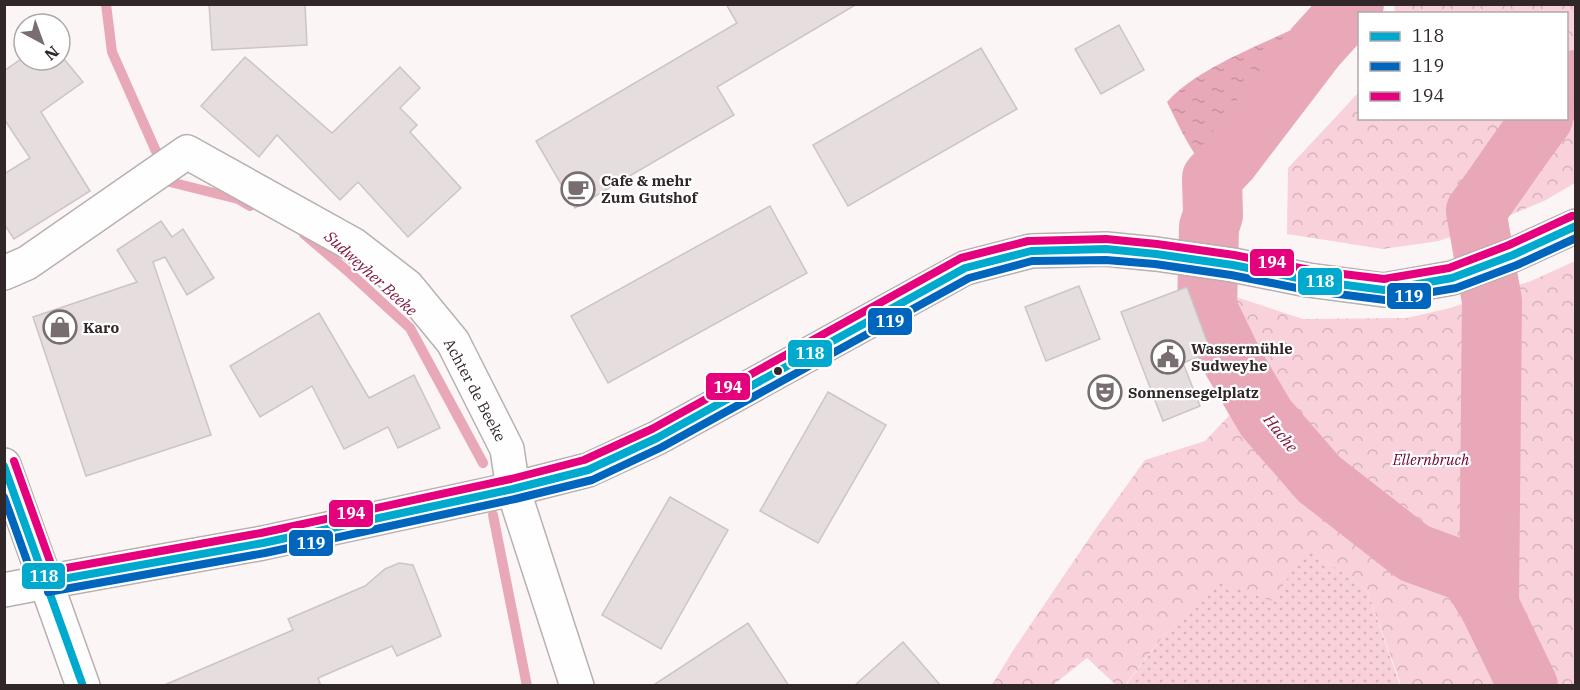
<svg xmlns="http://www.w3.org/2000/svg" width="1580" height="690" font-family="'IBM Plex Serif',serif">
<defs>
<pattern id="grass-dots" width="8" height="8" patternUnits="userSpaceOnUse" patternTransform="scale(1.5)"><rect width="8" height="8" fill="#f8d1da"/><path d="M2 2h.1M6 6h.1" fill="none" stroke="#d5b3bb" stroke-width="1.8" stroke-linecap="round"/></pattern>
<pattern id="forest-crowns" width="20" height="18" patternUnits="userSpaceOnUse" patternTransform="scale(1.5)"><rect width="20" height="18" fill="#f8d1da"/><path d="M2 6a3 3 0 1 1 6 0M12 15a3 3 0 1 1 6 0" fill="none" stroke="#d5b3bb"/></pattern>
<pattern id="water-ripples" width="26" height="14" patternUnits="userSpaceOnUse" patternTransform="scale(1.5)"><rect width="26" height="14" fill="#e8a8b8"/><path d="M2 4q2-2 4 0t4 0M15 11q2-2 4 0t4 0" fill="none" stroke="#c7909e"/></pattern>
</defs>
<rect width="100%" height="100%" fill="#fcf5f6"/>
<polygon fill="url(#grass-dots)" points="1309,549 1367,590 1400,685 1125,686 1164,635 1220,580"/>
<g fill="url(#forest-crowns)">
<polygon points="1394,5 1575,5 1575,183 1544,201 1496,221 1439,241 1383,249 1287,234 1288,168 1359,92 1360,118 1566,118 1566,14 1395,13"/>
<polygon points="1575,261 1575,685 1401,685 1367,590 1309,549 1271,601 1220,581 1164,635 1125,685 1116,685 1087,658 1053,685 992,685 1014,649 1099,524 1145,460 1205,441 1241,403 1260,377 1226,315 1224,293 1303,319 1407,318 1450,308 1531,281"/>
</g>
<path fill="url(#water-ripples)" d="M1304,24l19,35 -34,59 -35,50 -29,19c-28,-20 -43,-55 -58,-85 30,-34 96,-58 137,-78z"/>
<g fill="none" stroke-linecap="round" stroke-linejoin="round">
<g stroke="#e8a8b8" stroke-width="10">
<polyline points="106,4 112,52 159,158"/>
<polyline points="170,182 238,199 250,206"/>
<polyline points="304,234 351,274 410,328 483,463"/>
<polyline points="493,515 527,686"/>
</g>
<g stroke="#e8a8b8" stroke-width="60">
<polyline points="1354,4 1316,46 1229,160 1212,178 1213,215 1209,227 1207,308 1233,362 1266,418 1319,479 1414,553 1469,573 1489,605"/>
<polyline points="1566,91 1576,80"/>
<path d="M1528,686l-39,-81 3,-304 -16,-90c23,-30 43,-63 67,-93"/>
</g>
</g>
<g fill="#e5ddde" stroke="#cdc4c6" stroke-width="1.5">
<polygon points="209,4 305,4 307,45 212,50"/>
<polygon points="726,4 857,4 717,87 734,115 575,208 536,141 737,23"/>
<polygon points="1119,25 1144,70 1101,94 1075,49"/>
<polygon points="981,48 1017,109 848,206 813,145"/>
<polygon points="60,54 83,82 41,112 90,191 14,239 4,224 4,174 30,158 4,119 4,71 24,57 24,60 60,60"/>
<polygon points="245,57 332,133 400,67 420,88 400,108 417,125 410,132 461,188 408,237 358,182 340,200 277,135 259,157 201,106"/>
<polygon points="770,206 807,273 608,383 571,316"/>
<polygon points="161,221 172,237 183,229 214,278 187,295 165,257 153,262 211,435 86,476 33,317 137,282 117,250"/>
<polygon points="1079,286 1100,339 1046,361 1025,307"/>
<polygon points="1187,287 1211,352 1183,363 1200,406 1163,421 1121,312"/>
<polygon points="319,313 369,398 414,375 440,428 398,448 388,427 344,449 312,386 260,417 230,366"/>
<polygon points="828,392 886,425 818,543 760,511"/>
<polygon points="670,497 728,530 661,649 602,615"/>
<polygon points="399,563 413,565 441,636 397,656 392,646 318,678 321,686 162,686 293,630 288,619 365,586 385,569"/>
<polygon points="748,623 789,686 652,686"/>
<polygon points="903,642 941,686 854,686"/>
</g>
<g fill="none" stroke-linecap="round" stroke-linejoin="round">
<g stroke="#b8afb1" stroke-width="36">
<g id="street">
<polyline points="4,273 27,263 187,152 354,245 407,286 453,342 507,449 513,489 577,686"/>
<polyline points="4,590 46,582"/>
</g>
</g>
<g stroke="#b8afb1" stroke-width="36">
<g id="secondary">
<polyline points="4,465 83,686"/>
<polyline points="46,582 263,543 513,489 588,470 657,438 965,268 1031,251 1106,249 1156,254 1233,265 1308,280 1384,290 1452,278 1513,255 1576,226"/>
</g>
</g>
<use href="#street" stroke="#fffefe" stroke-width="33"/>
<use href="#secondary" stroke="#fffefe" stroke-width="33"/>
<g stroke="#fff" stroke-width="12">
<g id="bus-1">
<polyline points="4,466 83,686"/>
<polyline points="46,582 263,543 513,489 588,470 657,438 965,268 1031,251 1106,249 1156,254 1233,265 1308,280 1384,290 1452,278 1513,255 1576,226"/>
</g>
</g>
<g stroke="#fff" stroke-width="12">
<g id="bus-2">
<polyline points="4,497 36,586"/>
<polyline points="48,592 265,553 515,499 592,480 662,447 969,278 1032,261 1106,260 1155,264 1231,275 1307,290 1385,300 1456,288 1517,265 1576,238"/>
</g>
</g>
<g stroke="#fff" stroke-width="12">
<g id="bus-3">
<polyline points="14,461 56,578"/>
<polyline points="44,572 261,533 511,479 584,460 652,429 961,258 1028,241 1106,239 1157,244 1234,255 1310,270 1384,279 1449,268 1509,245 1572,216"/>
</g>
</g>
<use href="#bus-1" stroke="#00a9ce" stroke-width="8"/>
<use href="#bus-2" stroke="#0065bd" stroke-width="8"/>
<use href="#bus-3" stroke="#e5007d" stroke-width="8"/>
</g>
<defs>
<g id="cafe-ring" transform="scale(1.725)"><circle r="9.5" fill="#fff" stroke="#786e70" stroke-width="1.5"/><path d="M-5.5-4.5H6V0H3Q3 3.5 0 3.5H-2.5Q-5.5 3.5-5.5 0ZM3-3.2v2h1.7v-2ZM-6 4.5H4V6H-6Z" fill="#786e70"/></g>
<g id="shop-ring" transform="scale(1.725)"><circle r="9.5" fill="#fff" stroke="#786e70" stroke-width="1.5"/><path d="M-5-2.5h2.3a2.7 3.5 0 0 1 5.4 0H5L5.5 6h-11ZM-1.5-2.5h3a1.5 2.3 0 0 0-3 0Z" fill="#786e70"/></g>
<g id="civic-ring" transform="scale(1.725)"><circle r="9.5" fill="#fff" stroke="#786e70" stroke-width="1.5"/><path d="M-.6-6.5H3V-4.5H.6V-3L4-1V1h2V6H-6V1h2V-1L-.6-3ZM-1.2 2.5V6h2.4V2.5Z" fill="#786e70"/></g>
<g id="theatre-ring" transform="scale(1.725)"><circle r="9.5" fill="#fff" stroke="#786e70" stroke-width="1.5"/><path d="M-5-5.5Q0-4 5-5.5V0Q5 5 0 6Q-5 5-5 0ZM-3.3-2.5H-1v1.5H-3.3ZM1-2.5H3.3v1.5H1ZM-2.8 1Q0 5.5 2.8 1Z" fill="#786e70"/></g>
</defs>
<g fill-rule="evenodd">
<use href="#cafe-ring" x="578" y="189"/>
<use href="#shop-ring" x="60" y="327"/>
<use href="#civic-ring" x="1168" y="357"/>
<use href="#theatre-ring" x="1105" y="392"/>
</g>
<circle fill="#312628" stroke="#fff" stroke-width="2" cx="778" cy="371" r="5"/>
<g text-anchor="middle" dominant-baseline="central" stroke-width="4.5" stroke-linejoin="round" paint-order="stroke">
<g font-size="15" font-weight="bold" fill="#312628" stroke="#fff" text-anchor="start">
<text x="601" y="180">Cafe &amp; mehr<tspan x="601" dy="17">Zum Gutshof</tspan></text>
<text x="83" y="327">Karo</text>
<text x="1191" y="348">Wassermühle<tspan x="1191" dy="17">Sudweyhe</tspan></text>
<text x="1128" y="392">Sonnensegelplatz</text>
</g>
<g font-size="15" fill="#312628" stroke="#fff">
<text transform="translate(475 390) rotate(62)">Achter de Beeke</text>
</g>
<g font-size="15" font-style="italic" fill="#6e0032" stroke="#fff">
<text x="1431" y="459">Ellernbruch</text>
</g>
<g font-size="16" font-style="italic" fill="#801840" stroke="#fff">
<text transform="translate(371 273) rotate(42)">Sudweyher Beeke</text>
<text transform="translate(1281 433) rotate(51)">Hache</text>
</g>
</g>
<g stroke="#fff" stroke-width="2">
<rect x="1249" y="248" width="46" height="29" rx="6" fill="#e5007d"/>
<rect x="1297" y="267" width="46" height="29" rx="6" fill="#00a9ce"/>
<rect x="1386" y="282" width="46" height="28" rx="6" fill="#0065bd"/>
<rect x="867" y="307" width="46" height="29" rx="6" fill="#0065bd"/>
<rect x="787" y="339" width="46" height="29" rx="6" fill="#00a9ce"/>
<rect x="705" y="372" width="46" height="29" rx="6" fill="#e5007d"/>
<rect x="328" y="499" width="46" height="29" rx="6" fill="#e5007d"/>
<rect x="288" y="529" width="46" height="28" rx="6" fill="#0065bd"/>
<rect x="21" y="562" width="45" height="28" rx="6" fill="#00a9ce"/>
</g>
<g font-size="16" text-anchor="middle" font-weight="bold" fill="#fff">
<text x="1272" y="268">194</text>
<text x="1320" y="287">118</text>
<text x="1409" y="302">119</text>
<text x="890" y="327">119</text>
<text x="810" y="359">118</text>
<text x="728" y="393">194</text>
<text x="351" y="519">194</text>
<text x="311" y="549">119</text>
<text x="44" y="582">118</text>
</g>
<rect width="1580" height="690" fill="none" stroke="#312628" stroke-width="12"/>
<rect x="1358" y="12" width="210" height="108" fill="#ffffff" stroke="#ada8a9" stroke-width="1.5"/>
<rect x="1370" y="32" width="30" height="9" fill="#00a9ce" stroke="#ada8a9" stroke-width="1.5"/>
<text x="1412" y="42" font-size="18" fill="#312628">118</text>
<rect x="1370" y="62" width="30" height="9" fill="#0065bd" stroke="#ada8a9" stroke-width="1.5"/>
<text x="1412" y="72" font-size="18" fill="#312628">119</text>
<rect x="1370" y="92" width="30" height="9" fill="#e5007d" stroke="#ada8a9" stroke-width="1.5"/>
<text x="1412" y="102" font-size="18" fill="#312628">194</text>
<g transform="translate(42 42) rotate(139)"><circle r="28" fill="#ffffff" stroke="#ada8a9" stroke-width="1.5"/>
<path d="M0-4.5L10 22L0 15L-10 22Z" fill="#786e70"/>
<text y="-9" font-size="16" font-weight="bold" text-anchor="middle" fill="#312628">N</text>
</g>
</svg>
